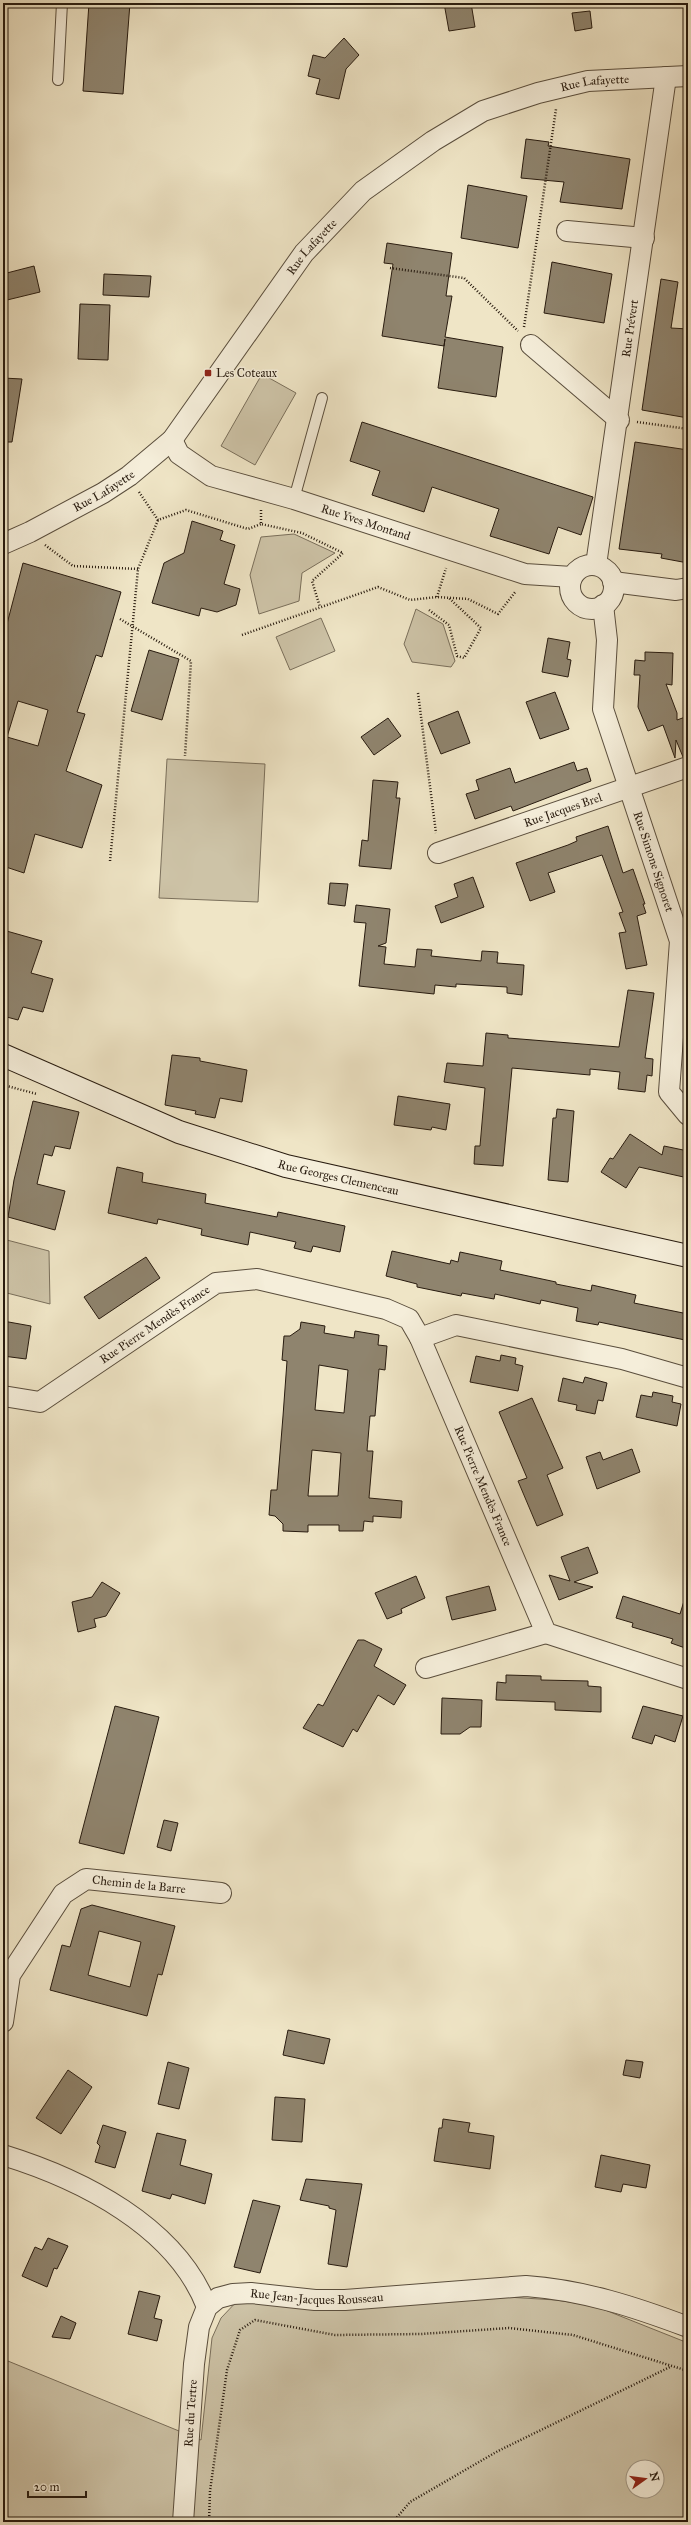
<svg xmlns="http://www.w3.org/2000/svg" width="691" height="2525" font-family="'IM FELL Great Primer',serif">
<rect width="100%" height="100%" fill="#efe5c6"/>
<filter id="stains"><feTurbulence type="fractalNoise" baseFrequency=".005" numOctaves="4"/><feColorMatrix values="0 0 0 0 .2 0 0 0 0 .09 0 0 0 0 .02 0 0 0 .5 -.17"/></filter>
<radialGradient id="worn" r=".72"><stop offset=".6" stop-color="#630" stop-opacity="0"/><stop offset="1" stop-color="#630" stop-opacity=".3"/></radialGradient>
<g fill="#cdc3a7" stroke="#7a6f5b" fill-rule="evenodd">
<polygon points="262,374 296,393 255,465 221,446"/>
<polygon points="294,534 335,553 302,573 299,601 259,614 250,575 261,537"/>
<polygon points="416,609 443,624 455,661 451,667 412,662 404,644"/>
<polygon points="321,618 335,651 290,670 276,637"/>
<polygon points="167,759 265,764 258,902 159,898"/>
<polygon points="3,1239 49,1251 50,1304 3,1292"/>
<path d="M490,2296l66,4 39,6 93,37v179h-685v-163l198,81 11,-102 9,-20 19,-20zM633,2467h24v24h-24z"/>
</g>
<g fill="#8f846e" stroke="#281b0f" fill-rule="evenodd">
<polygon points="89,3 130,3 123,94 83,91"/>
<polygon points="444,3 471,3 475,27 449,31"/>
<polygon points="590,11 592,28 575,31 572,13"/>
<polygon points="344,38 359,55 346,69 339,99 316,94 320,79 308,76 313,55 325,58"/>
<polygon points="526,139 549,142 548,146 630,159 622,209 560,202 564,182 521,178"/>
<polygon points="468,185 527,196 518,248 461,238"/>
<polygon points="387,243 452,253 446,296 452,296 445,337 503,347 496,397 438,388 445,339 444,346 382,336 393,264 384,263"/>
<polygon points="552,262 612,274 604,323 544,313"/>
<polygon points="34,266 40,292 3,301 3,274"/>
<polygon points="104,274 151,276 149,297 103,295"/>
<polygon points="661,279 678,282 671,328 688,329 688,418 642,410"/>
<polygon points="80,304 110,305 108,360 78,359"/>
<polygon points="3,378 22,379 12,442 3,442"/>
<polygon points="362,422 593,497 581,535 558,527 549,554 490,536 499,509 432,487 424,512 372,495 380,471 350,461"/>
<polygon points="635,442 688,450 688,563 661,558 662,554 619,549"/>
<polygon points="192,521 223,531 220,540 235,545 224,584 240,589 236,605 217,612 201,608 199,616 152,603 164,563 184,553"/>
<path d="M23,563l98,29 -19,65 -6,-2 -19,57 8,2 -19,57 36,14 -20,63 -47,-14 -11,39 -21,-7v-227zM18,701l30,9 -10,36 -31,-9z"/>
<polygon points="548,638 570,642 567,659 571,660 568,677 542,672"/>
<polygon points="149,650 179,659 162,720 131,711"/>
<polygon points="645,652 673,653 672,685 666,684 677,713 677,720 688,716 688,756 683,757 676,740 675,758 663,725 648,731 638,707 640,675 634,675 635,660 645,661"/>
<polygon points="555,692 569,729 540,739 526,702"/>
<polygon points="458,711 470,743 441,754 428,723"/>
<polygon points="388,718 401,736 374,755 361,737"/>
<polygon points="574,762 577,771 587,768 591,781 513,811 511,806 475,819 466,794 479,790 476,780 510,768 515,783"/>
<polygon points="373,780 398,782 396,798 400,798 391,869 359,866 362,840 368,841"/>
<polygon points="608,826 623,873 633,869 645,904 643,904 646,913 637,916 647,965 626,969 619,933 626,932 619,913 623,912 602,855 548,873 555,892 530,901 516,863 568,845 577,841 576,837"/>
<polygon points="473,877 484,907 441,923 435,906 458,897 454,884"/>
<polygon points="330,883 348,884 345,906 328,904"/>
<polygon points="356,905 390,909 386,943 378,946 386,947 384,964 415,967 417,949 432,950 431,956 481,961 482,951 498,952 497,963 524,965 522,995 507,993 507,987 456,984 456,987 435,985 434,994 359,986 366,923 354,922"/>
<polygon points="3,930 42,941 31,973 53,979 43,1012 23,1007 18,1020 3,1016"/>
<polygon points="628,990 654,993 645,1058 653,1059 652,1076 647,1075 645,1092 618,1089 620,1072 590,1069 590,1075 512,1068 503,1166 474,1164 475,1146 480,1146 485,1088 444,1082 447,1063 483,1066 486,1033 508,1035 508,1038 619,1047"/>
<polygon points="172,1055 200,1058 200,1061 247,1070 242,1102 220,1098 215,1118 195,1114 196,1111 165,1105"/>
<polygon points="398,1096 450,1104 446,1130 432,1127 431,1130 394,1125"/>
<polygon points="33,1101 79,1112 70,1149 55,1146 52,1156 44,1154 37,1184 65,1191 55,1230 8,1217 14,1180"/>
<polygon points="557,1109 574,1111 568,1182 548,1180 553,1118 556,1118"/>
<polygon points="630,1134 662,1155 664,1146 688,1151 688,1178 639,1167 626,1188 601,1172 610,1158 613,1159"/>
<polygon points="117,1167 143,1173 142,1182 206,1194 205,1203 277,1217 278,1212 345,1226 340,1252 313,1246 311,1252 302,1250 294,1248 296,1242 250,1232 248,1245 201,1235 202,1229 158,1219 157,1224 108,1213"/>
<polygon points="392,1251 450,1264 451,1260 458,1262 460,1252 502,1261 500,1270 556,1282 556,1284 591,1291 592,1285 636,1295 634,1303 688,1314 685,1340 599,1322 598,1325 576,1321 578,1308 541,1300 540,1304 495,1294 494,1299 462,1293 461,1296 417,1287 417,1284 386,1276"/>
<polygon points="146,1257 160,1278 99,1319 84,1297"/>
<polygon points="3,1321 31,1326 26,1359 3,1356"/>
<path d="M301,1322l24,4 -1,7 30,5 1,-7 24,4 -1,10 9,1 -2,24 -6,-1 -4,47h-5l-3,35h6l-4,47 33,3 -1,17 -28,-2v6l-9,-1 -1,10h-24v-6h-31v7l-25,-1v-7l-8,-8 -6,-1 2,-25h6l6,-74 4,-55 -5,-1 2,-24h6l10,-7zM319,1365l29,5 -4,43 -29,-3zM312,1450l29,3 -3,43h-30z"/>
<polygon points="501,1355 516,1358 515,1364 523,1366 518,1391 470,1382 476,1356 500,1361"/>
<polygon points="585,1377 607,1383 603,1401 598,1400 595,1414 576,1410 577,1405 558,1401 563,1378 583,1383"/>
<polygon points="653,1392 673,1396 672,1402 681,1404 677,1426 636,1417 641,1395 652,1397"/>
<polygon points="532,1398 563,1468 547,1475 563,1515 537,1526 518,1481 527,1478 499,1412"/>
<polygon points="632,1449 640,1472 597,1489 586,1457 600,1452 603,1460"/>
<polygon points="588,1547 598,1573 574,1582 593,1587 559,1600 549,1575 570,1581 561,1557"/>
<polygon points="416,1576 425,1598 401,1609 402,1613 387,1619 375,1593"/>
<polygon points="102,1582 120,1593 106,1616 94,1619 96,1627 78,1632 72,1602 92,1597"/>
<polygon points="489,1586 496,1610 452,1620 446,1597"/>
<polygon points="623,1596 680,1614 684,1601 688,1602 688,1649 671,1643 673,1639 632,1627 633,1623 616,1618"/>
<polygon points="358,1640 364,1640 382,1649 374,1666 406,1685 394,1705 378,1695 357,1732 353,1729 343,1747 303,1728 318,1704 323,1706"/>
<polygon points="506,1675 541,1676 541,1680 588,1681 588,1686 601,1687 601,1712 555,1710 555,1702 496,1700 497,1682 506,1683"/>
<polygon points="442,1698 482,1700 481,1727 470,1727 460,1734 441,1734"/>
<polygon points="115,1706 159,1717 124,1854 79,1843"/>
<polygon points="643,1706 683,1716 675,1742 655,1735 652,1744 632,1738"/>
<polygon points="164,1820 178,1823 171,1851 157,1847"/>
<path d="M92,1905l83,21 -13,49 -4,-1 -11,42 -97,-26 12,-45 8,2 11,-38zM99,1931l42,11 -11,45 -42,-12z"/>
<polygon points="288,2030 330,2039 324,2064 283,2055"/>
<polygon points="626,2060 643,2062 640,2078 623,2075"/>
<polygon points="168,2062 189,2068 179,2109 158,2104"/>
<polygon points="68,2070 92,2087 61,2134 36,2118"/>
<polygon points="275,2097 305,2099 302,2142 272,2140"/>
<polygon points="443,2119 470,2123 468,2132 494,2136 490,2169 434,2161 439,2128 442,2128"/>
<polygon points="103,2125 126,2132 115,2168 95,2162 100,2146 97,2143"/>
<polygon points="157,2133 186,2140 180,2165 212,2174 205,2204 172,2194 170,2199 142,2191"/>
<polygon points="601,2155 650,2165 646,2188 623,2184 621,2192 595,2187"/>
<polygon points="306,2179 362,2184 347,2267 328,2264 336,2210 329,2208 329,2206 300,2200"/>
<polygon points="253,2200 280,2206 260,2273 234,2267"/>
<polygon points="48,2238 68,2246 57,2269 54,2268 47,2287 22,2276 35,2247 42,2250"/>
<polygon points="139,2291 160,2296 154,2318 162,2320 157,2341 128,2334"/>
<polygon points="61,2316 76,2323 70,2339 52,2337"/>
</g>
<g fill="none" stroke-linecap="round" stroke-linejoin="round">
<g stroke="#5a4e3d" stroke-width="12">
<g id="lane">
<polyline points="58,80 62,3"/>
<polyline points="294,499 322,398"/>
</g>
</g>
<g stroke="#5a4e3d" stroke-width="22">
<g id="street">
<polyline points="567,231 644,238"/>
<polyline points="531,345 619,420"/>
<path id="s1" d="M172,440l7,14 32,22 83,23 231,75 47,3"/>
<path id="s2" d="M3,544l27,-12 73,-39 26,-17 43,-36 132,-187 59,-62 70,-50 50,-30 55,-18 50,-12 100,-5"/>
<path id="s3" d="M596,565l70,-488"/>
<circle cx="592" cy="587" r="22"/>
<polyline points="613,582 676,590 688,588"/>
<path id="s4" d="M603,605l4,35 -4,69 77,232 -11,151 19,23"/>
<path id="s5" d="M438,853l250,-86"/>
<path id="s6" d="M420,1338l126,295 142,46"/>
<path id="s7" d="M3,1396l37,6 176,-119 41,-4 129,30 23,10 11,19 36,-13 166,34 66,19"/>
<polyline points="426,1668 546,1633"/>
<path id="s8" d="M3,2022l7,-47 53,-81 23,-15 135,14"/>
<path d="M3,2155c78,24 173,71 204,152"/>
<path id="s9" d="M183,2522l11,-158 5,-37 8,-20 11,-9 15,-4 18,-1 64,7h30l181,-14c57,4 109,21 162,41"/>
</g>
</g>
<g stroke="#281b0f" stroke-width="24">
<g id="secondary">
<path id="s10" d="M3,1055l176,77 107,34 402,90"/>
</g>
</g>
<g stroke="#281b0f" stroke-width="2.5" stroke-dasharray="1 2" stroke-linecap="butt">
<polyline points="390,268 464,278 518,331"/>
<polyline points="524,327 556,109"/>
<polyline points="637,422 688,429"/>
<polyline points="139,492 158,520 186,510 248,529 261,524"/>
<polyline points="261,510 261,524 302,533 343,553 312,581 320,607"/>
<polyline points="45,545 73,566 138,569"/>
<polyline points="437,597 446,568"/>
<polyline points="429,610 449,625 457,656 464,658 481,628 449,598"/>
<polyline points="120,619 191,661 185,756"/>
<polyline points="242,635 378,587 410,600 437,597 468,599 498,614 516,591"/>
<polyline points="418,693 436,833"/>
<polyline points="110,861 138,569 158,520"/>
<polyline points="3,1085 37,1094"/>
<polyline points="209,2522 210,2491 227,2370 240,2330 255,2320 335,2335 421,2334 509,2328 573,2335 688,2371"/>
<polyline points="393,2522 410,2502 498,2451 670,2367"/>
</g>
<use href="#lane" stroke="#f5eeda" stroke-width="10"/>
<use href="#street" stroke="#f5eeda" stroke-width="20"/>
<use href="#secondary" stroke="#f5eeda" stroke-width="22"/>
</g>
<rect fill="#8f2418" stroke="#f5eeda" stroke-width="1.5" x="204" y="369" width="8" height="8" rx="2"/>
<g text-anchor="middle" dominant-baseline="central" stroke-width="3" stroke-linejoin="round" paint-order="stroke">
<g font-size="12" fill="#281b0f" stroke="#f5eeda">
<text stroke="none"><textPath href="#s2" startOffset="774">Rue Lafayette</textPath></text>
<text stroke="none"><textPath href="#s2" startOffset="438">Rue Lafayette</textPath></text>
<text stroke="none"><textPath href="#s3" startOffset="239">Rue Prévert</textPath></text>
<text stroke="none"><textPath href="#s2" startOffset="114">Rue Lafayette</textPath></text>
<text stroke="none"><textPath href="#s1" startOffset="216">Rue Yves Montand</textPath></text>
<text stroke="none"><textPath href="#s5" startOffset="132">Rue Jacques Brel</textPath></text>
<text stroke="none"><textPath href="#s4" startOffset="265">Rue Simone Signoret</textPath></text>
<text stroke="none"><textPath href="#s10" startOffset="358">Rue Georges Clemenceau</textPath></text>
<text stroke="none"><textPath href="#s7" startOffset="176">Rue Pierre Mendès France</textPath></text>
<text stroke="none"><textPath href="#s6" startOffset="161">Rue Pierre Mendès France</textPath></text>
<text stroke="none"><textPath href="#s8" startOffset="225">Chemin de la Barre</textPath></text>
<text stroke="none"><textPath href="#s9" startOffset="331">Rue Jean-Jacques Rousseau</textPath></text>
<text stroke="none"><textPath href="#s9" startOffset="109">Rue du Tertre</textPath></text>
</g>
<g font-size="12" fill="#281b0f" stroke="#f5eeda" text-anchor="start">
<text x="216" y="373">Les Coteaux</text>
</g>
</g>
<rect width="691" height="2525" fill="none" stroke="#efe5c6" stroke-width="16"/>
<rect x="4" y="4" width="683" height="2517" fill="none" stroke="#281b0f" stroke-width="2"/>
<rect x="8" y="8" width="675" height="2509" fill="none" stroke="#281b0f"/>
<g transform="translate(645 2479) rotate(76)"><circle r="19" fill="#f5eeda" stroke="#a39a89"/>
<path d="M0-3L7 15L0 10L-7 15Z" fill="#8f2418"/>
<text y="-6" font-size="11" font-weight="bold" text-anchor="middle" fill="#281b0f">N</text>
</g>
<path d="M28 2491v6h58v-6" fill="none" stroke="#281b0f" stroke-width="2"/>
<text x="34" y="2491" font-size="12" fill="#281b0f" stroke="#f5eeda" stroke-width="3" paint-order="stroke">20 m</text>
<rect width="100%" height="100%" filter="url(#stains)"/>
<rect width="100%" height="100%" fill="url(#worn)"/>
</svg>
